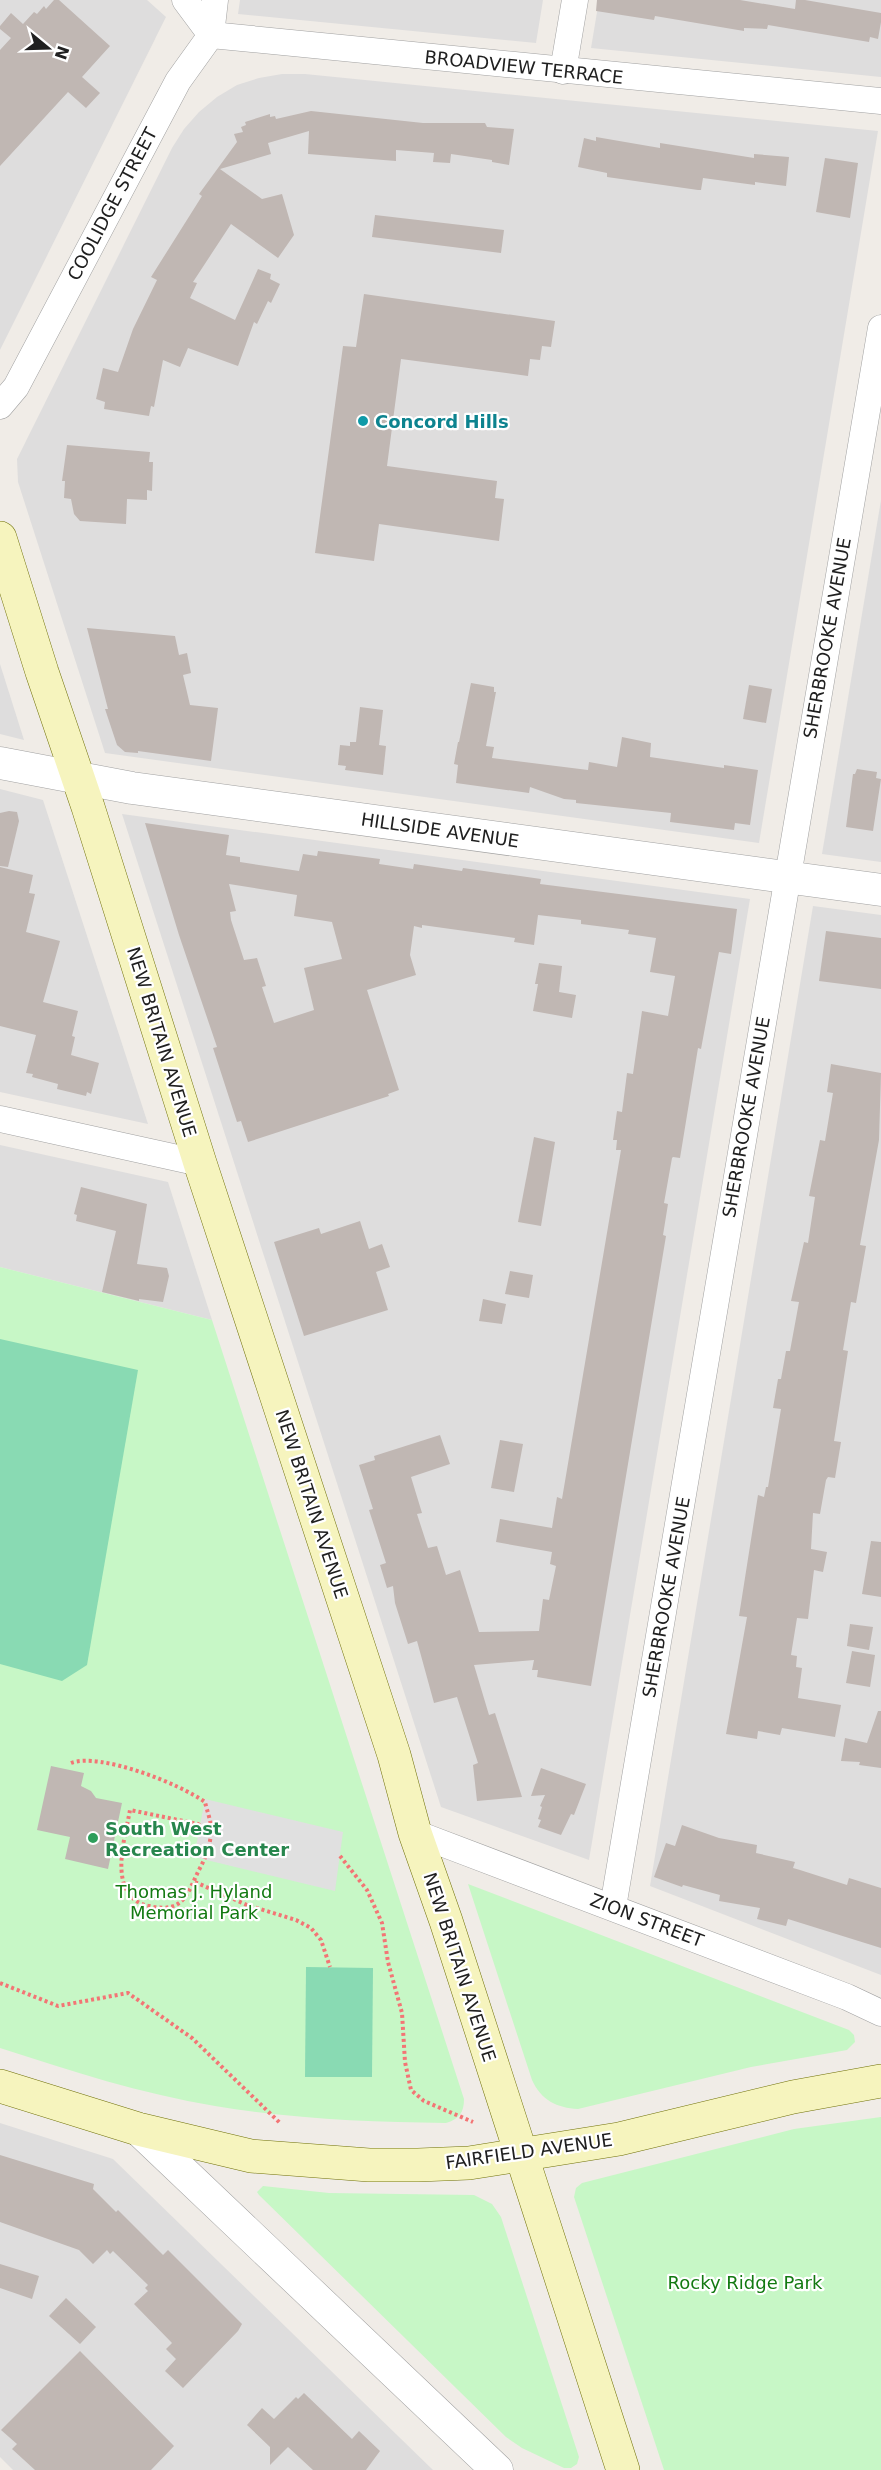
<svg xmlns="http://www.w3.org/2000/svg" width="881" height="2470" font-family="'DejaVu Sans',sans-serif">
<rect width="100%" height="100%" fill="#f0ece7"/>
<g fill="#dedddd">
<polygon points="0,0 147,0 166,17 0,350"/>
<polygon points="240,0 543,0 536,43 238,14"/>
<polygon points="599,0 881,0 881,77 591,48"/>
<polygon points="282,74 305,74 878,131 759,843 105,753 18,482 17,459 172,148 184,129 199,112 217,97 237,85 259,78"/>
<polygon points="881,500 881,862 822,854"/>
<polygon points="0,664 24,740 0,734"/>
<polygon points="0,789 43,800 148,1124 0,1092"/>
<polygon points="122,814 750,899 589,1860 441,1807"/>
<polygon points="813,906 881,915 881,1975 650,1886"/>
<polygon points="0,1145 168,1182 212,1320 0,1267"/>
<polygon points="0,2123 113,2159 433,2470 13,2470 0,2457"/>
</g>
<g fill="#c7f7c6">
<path d="M0,1267l212,53 252,779c0,14 -5,20 -18,24 -77,-1 -154,-4 -231,-17 -73,-12 -144,-35 -215,-58z"/>
<path d="M468,1884l381,146 5,5 1,7 -8,8 -96,17 -173,42c-21,-1 -37,-9 -46,-29z"/>
<polygon points="881,2117 881,2470 664,2470 574,2197 576,2188 582,2183 794,2129"/>
<polygon points="263,2186 329,2193 474,2195 492,2204 501,2217 579,2457 577,2464 571,2468 564,2468 522,2448 506,2437 259,2195 257,2192"/>
</g>
<g fill="#89dab3">
<polygon points="0,1339 138,1370 87,1665 62,1681 0,1664"/>
<polygon points="306,1967 373,1968 372,2077 305,2077"/>
</g>
<polygon fill="#e0e0e0" points="205,1799 343,1832 335,1891 194,1857"/>
<g fill="#c0b7b3" fill-rule="evenodd">
<polygon points="54,0 59,0 110,46 82,77 100,93 86,108 68,92 0,166 0,50 11,38 0,29 0,26 11,13 23,24 34,12 37,14 44,6 46,9"/>
<polygon points="597,0 740,0 795,9 796,0 805,0 881,13 881,22 878,39 870,37 869,42 768,25 767,29 744,28 744,31 655,16 654,20 596,11"/>
<polygon points="311,111 423,123 485,123 487,127 514,129 509,165 492,162 492,160 451,154 450,163 433,162 434,153 396,150 396,161 308,154 309,131 268,143 271,154 220,169 262,199 282,194 294,235 278,258 231,224 193,282 197,283 190,298 235,320 258,269 271,274 270,279 280,284 271,303 268,301 257,324 254,322 238,366 188,348 180,367 163,360 154,407 151,406 149,416 104,409 105,402 96,399 103,368 118,372 133,329 157,280 151,277 202,196 199,194 237,142 234,134 243,132 241,127 246,125 245,122 270,114 270,117 275,116 276,119"/>
<polygon points="596,137 660,148 660,143 754,158 754,154 789,157 786,186 755,182 755,185 703,178 701,190 698,190 607,177 607,173 578,167 584,138 596,141"/>
<polygon points="825,158 858,163 850,218 816,212"/>
<polygon points="375,215 504,230 501,253 372,237"/>
<polygon points="364,294 555,321 551,347 542,346 540,360 530,359 528,376 401,359 387,466 497,481 495,498 504,499 499,541 379,524 374,561 315,553 343,346 356,347"/>
<polygon points="67,445 150,452 149,462 153,462 152,491 147,490 147,500 127,499 126,524 80,521 74,514 71,499 64,498 65,481 62,481"/>
<polygon points="87,628 175,636 179,655 187,653 191,673 183,675 190,705 218,708 211,761 138,751 138,753 125,752 117,745 105,709 108,709"/>
<polygon points="471,683 494,687 494,692 496,692 486,746 494,747 492,758 588,770 589,762 617,767 622,737 651,743 650,757 724,768 724,765 758,770 750,825 735,823 734,830 670,822 671,813 576,803 576,800 564,799 530,787 529,793 456,783 458,765 454,764 458,742 459,742"/>
<polygon points="749,685 772,689 766,723 743,719"/>
<polygon points="360,707 383,710 379,745 386,746 383,775 345,770 346,766 338,765 340,745 350,746 350,742 356,742"/>
<polygon points="857,769 877,772 876,778 881,779 873,831 846,827 853,774 855,774"/>
<polygon points="9,811 17,812 19,821 8,867 0,866 0,813"/>
<path d="M145,823l84,12 -3,20 14,2v5l59,9 4,-17 14,2 1,-5 62,8 -1,5 34,5 1,-5 48,7 1,-3 78,11 -1,5 197,25 -6,45 -12,-2 -18,97 -3,-1 -18,110 -7,-1 -1,1 -8,45 4,1 -5,31 3,1 -75,450 -54,-9 1,-7h-6l2,-10 -60,5 15,50 6,-2 27,84 -45,4 -4,-36 5,-2 -21,-66 -23,6 -17,-62 -9,3 -13,-41 -2,-17 -6,2 -7,-23 6,-2 -17,-53 4,-1 -14,-44 16,-5 -1,-4 66,-21 10,29 -39,13 11,36 -5,1 11,34 9,-2 9,29 14,-5 19,62 60,-1 4,-32 6,1 7,-34 -6,-2 2,-12 -56,-10 4,-23 52,9 5,-31 5,2 59,-349h-5l1,-10h-4l4,-29 5,1 5,-39 6,1 9,-63 26,5 7,-40 -25,-4 6,-34 -28,-4 1,-4 -48,-6v-4l-43,-5 -4,30 -20,-3 1,-4 -93,-13v3l-8,-2 -4,29 6,20 -49,15 32,100 -11,4 1,2 -141,46 -7,-21 -4,1 -24,-74 4,-1 -38,-112zM229,884l68,11 -3,21 38,6 10,37 -38,9 10,42 -40,13 -12,-36 4,-1 -9,-28 -13,2 -13,-40 -1,-8 6,-1z"/>
<polygon points="0,867 33,875 29,893 35,894 26,932 60,941 43,1002 78,1011 72,1036 75,1037 71,1055 99,1063 91,1094 87,1092 86,1096 57,1089 58,1084 32,1077 33,1074 26,1073 36,1035 0,1026"/>
<polygon points="826,931 881,938 881,989 819,981"/>
<polygon points="539,963 562,966 559,992 576,995 572,1018 533,1011 538,984 535,984"/>
<polygon points="831,1064 881,1073 879,1140 860,1245 866,1246 856,1303 851,1302 843,1350 848,1351 834,1441 841,1442 835,1478 828,1477 826,1480 820,1514 813,1513 811,1549 827,1552 823,1572 814,1570 808,1619 797,1618 791,1655 797,1656 796,1667 802,1668 798,1698 841,1705 835,1737 782,1728 780,1735 758,1731 757,1739 726,1734 747,1617 739,1616 758,1495 764,1497 766,1487 768,1487 781,1409 773,1408 778,1379 781,1379 786,1351 790,1351 799,1302 791,1301 804,1242 808,1243 815,1197 809,1196 820,1140 825,1141 833,1093 827,1092"/>
<polygon points="534,1137 555,1142 541,1226 518,1222"/>
<polygon points="81,1187 147,1204 137,1264 167,1268 169,1276 163,1302 139,1299 139,1301 102,1292 116,1231 76,1221 77,1215 74,1214"/>
<polygon points="360,1221 369,1249 382,1244 390,1267 376,1272 388,1310 304,1336 274,1242 319,1228 321,1234"/>
<polygon points="510,1271 533,1275 529,1298 505,1294"/>
<polygon points="483,1299 506,1304 502,1324 479,1321"/>
<polygon points="500,1440 523,1444 514,1492 491,1488"/>
<polygon points="871,1541 881,1542 881,1597 862,1594"/>
<polygon points="850,1624 873,1627 869,1650 847,1646"/>
<polygon points="852,1651 875,1655 870,1687 846,1683"/>
<polygon points="878,1711 881,1711 881,1768 859,1765 860,1762 841,1761 845,1738 867,1743"/>
<polygon points="51,1766 84,1773 81,1786 91,1791 96,1798 122,1803 108,1869 65,1859 70,1837 37,1830"/>
<polygon points="541,1768 586,1784 574,1815 571,1814 561,1835 538,1827 541,1820 538,1819 542,1807 540,1806 545,1795 531,1796"/>
<polygon points="682,1825 719,1838 757,1845 756,1853 795,1862 793,1868 800,1870 847,1885 849,1878 881,1888 881,1948 788,1919 786,1926 757,1919 760,1908 719,1901 720,1895 683,1885 682,1887 654,1877 666,1843 675,1846"/>
<polygon points="0,2155 94,2184 93,2189 116,2212 118,2210 163,2255 168,2250 242,2324 238,2331 183,2388 165,2371 176,2359 166,2349 172,2343 134,2304 148,2291 145,2288 148,2285 113,2251 110,2254 107,2250 93,2264 79,2250 0,2222"/>
<polygon points="0,2264 39,2276 32,2299 0,2288"/>
<polygon points="66,2298 96,2327 80,2344 49,2316"/>
<polygon points="80,2351 174,2446 151,2470 35,2470 12,2449 17,2444 1,2430"/>
<polygon points="304,2393 352,2439 359,2431 380,2451 366,2470 313,2470 288,2447 270,2465 270,2447 247,2425 262,2408 274,2419 296,2397 298,2399"/>
</g>
<g fill="none" stroke-linecap="round" stroke-linejoin="round">
<g stroke="#a1a1a1" stroke-width="27">
<g id="minor">
<polyline points="185,0 211,35 881,101"/>
<polyline points="563,71 575,0"/>
<polyline points="0,406 16,387 178,81 211,35 215,0"/>
<polyline points="0,1119 200,1163"/>
<polyline points="415,1833 847,1997 881,2013"/>
<polyline points="613,1907 881,328"/>
</g>
</g>
<g stroke="#a1a1a1" stroke-width="33">
<g id="tertiary">
<polyline points="0,763 132,788 881,890"/>
<polyline points="138,2129 497,2470"/>
</g>
</g>
<g stroke="#71720b" stroke-width="34">
<g id="secondary">
<polyline points="0,538 42,672 88,807 200,1163 394,1755 415,1833 446,1921 623,2470"/>
<polyline points="0,2086 138,2129 251,2156 369,2165 418,2165 469,2163 619,2139 793,2097 881,2081"/>
</g>
</g>
<g stroke="#f37575" stroke-width="4" stroke-dasharray="3 3" stroke-linecap="butt">
<path d="M71,1763c29,-11 109,21 134,39 2,9 7,21 6,31 -1,13 -5,24 -11,35 -13,25 -15,46 -51,38 -11,-2 -19,-8 -24,-19 -9,-23 1,-54 5,-77l68,14 6,6"/>
<polyline points="340,1856 367,1890 382,1923 388,1962 402,2013 405,2062 411,2090 424,2101 473,2122"/>
<polyline points="195,1882 247,1905 296,1920 311,1928 321,1940 330,1967"/>
<polyline points="0,1983 58,2006 128,1993 192,2038 280,2123"/>
</g>
<use href="#minor" stroke="#fff" stroke-width="26"/>
<use href="#tertiary" stroke="#fff" stroke-width="32"/>
<use href="#secondary" stroke="#f6f4be" stroke-width="33"/>
</g>
<circle fill="#0f9aa8" stroke="#fff" stroke-width="2" cx="363" cy="421" r="6"/>
<circle fill="#2e9e5b" stroke="#fff" stroke-width="2" cx="93" cy="1838" r="6"/>
<g text-anchor="middle" dominant-baseline="central" stroke-width="4.5" stroke-linejoin="round" paint-order="stroke">
<g font-size="18" fill="#202020" stroke="#fff">
<text transform="translate(524 67) rotate(6)">BROADVIEW TERRACE</text>
<text transform="translate(112 204) rotate(-62)">COOLIDGE STREET</text>
<text transform="translate(827 638) rotate(-80)">SHERBROOKE AVENUE</text>
<text transform="translate(440 830) rotate(8)">HILLSIDE AVENUE</text>
<text transform="translate(162 1042) rotate(73)">NEW BRITAIN AVENUE</text>
<text transform="translate(746 1117) rotate(-80)">SHERBROOKE AVENUE</text>
<text transform="translate(312 1504) rotate(72)">NEW BRITAIN AVENUE</text>
<text transform="translate(666 1597) rotate(-80)">SHERBROOKE AVENUE</text>
<text transform="translate(647 1920) rotate(21)">ZION STREET</text>
<text transform="translate(460 1967) rotate(72)">NEW BRITAIN AVENUE</text>
<text transform="translate(529 2151) rotate(-8)">FAIRFIELD AVENUE</text>
</g>
<g font-size="18" font-weight="bold" fill="#0d838f" stroke="#fff" text-anchor="start">
<text x="375" y="421">Concord Hills</text>
</g>
<g font-size="18" font-weight="bold" fill="#27864d" stroke="#fff" text-anchor="start">
<text x="105" y="1828">South West<tspan x="105" dy="21">Recreation Center</tspan></text>
</g>
<g font-size="18" fill="#137a12" stroke="#fff">
<text x="194" y="1891">Thomas J. Hyland<tspan x="194" dy="21">Memorial Park</tspan></text>
<text x="745" y="2282">Rocky Ridge Park</text>
</g>
</g>
<g transform="translate(48 48) rotate(109)" stroke="#ffffff" stroke-width="4.5" paint-order="stroke">
<path d="M0-4.5L10 22L0 15L-10 22Z" fill="#202020"/>
<text y="-9" font-size="16" font-weight="bold" text-anchor="middle" fill="#202020">N</text>
</g>
</svg>
